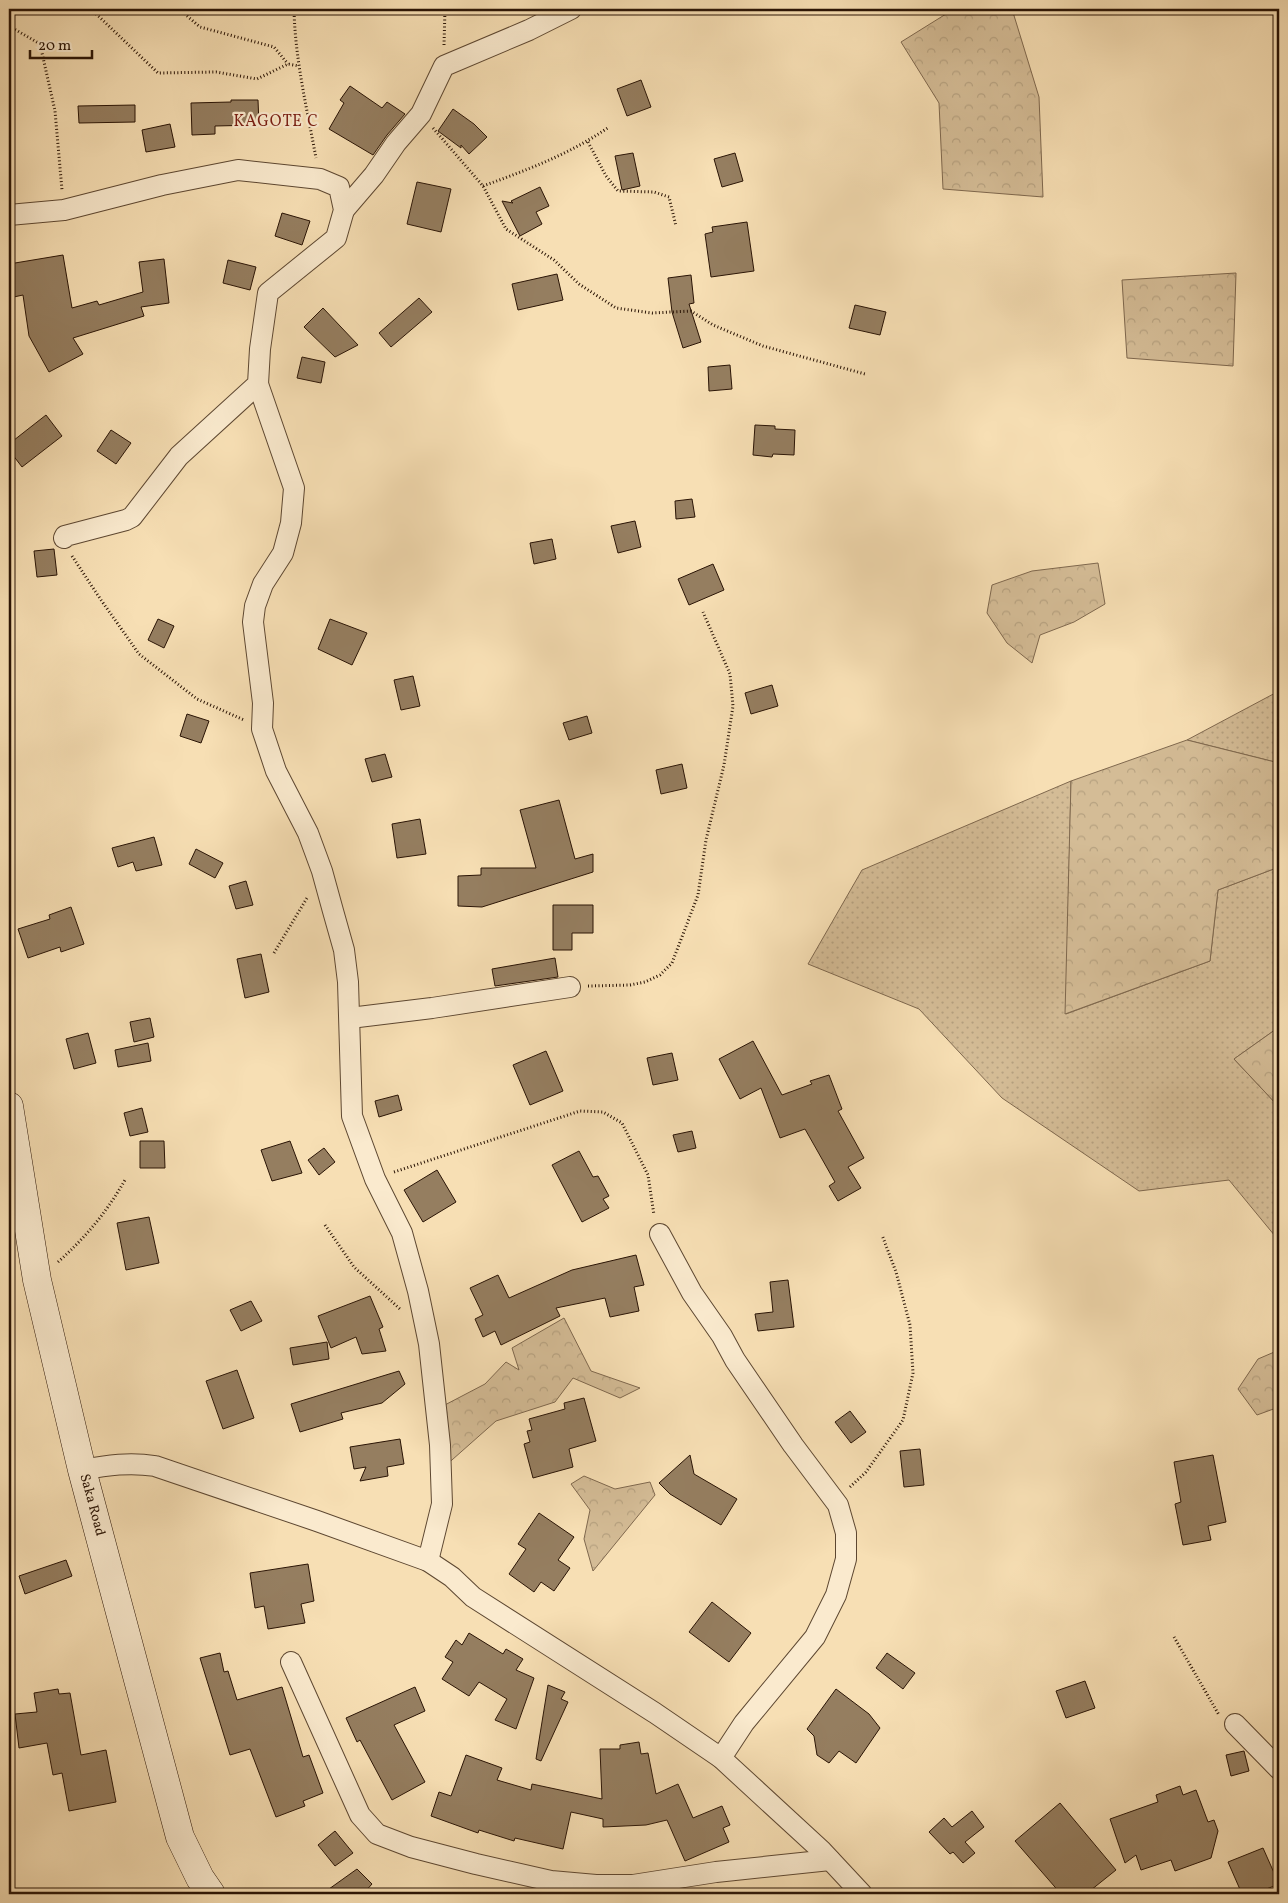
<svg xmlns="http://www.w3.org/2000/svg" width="1288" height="1903" font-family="Vollkorn,serif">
<defs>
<pattern id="grass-dots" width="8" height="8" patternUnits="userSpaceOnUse" patternTransform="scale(1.25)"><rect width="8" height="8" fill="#d4bc96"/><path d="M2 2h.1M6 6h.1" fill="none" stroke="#b6a180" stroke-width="1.8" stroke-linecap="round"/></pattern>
<pattern id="forest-crowns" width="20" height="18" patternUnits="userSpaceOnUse" patternTransform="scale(1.25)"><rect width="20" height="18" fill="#d4bc96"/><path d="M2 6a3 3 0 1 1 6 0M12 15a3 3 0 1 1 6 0" fill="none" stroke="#b6a180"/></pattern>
</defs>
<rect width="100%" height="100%" fill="#f7dfb4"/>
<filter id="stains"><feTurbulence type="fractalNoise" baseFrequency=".004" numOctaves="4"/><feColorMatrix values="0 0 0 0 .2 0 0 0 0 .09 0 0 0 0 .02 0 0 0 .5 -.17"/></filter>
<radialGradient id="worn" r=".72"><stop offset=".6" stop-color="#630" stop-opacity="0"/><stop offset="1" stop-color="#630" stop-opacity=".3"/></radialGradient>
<g fill="url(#grass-dots)" stroke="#7f684e">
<polygon points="1279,691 1279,760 1275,762 1187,740"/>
<polygon points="1071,781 1066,1014 1210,961 1218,890 1279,867 1279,1027 1234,1059 1279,1107 1279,1244 1275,1236 1229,1180 1139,1191 1002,1098 919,1009 808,964 862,870"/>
</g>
<g fill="url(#forest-crowns)" stroke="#7f684e">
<polygon points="954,9 1012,9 1039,97 1043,197 943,189 939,103 901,42"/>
<polygon points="1236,273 1233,366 1127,358 1122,280"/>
<polygon points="1098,563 1105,604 1074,622 1040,635 1032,663 1007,643 987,613 992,585 1032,571"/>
<polygon points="1187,740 1275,762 1279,760 1279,867 1218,890 1210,961 1065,1014 1071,781"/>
<polygon points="1279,1027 1279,1107 1234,1059"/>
<polygon points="564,1318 591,1371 640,1388 620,1398 573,1378 555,1402 496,1421 444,1467 441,1407 485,1384 506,1362 519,1370 512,1348"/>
<polygon points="1279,1350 1279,1407 1257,1415 1238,1389 1258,1359"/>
<polygon points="584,1476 615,1489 650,1482 655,1495 593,1571 584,1539 590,1510 571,1484"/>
</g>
<g fill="#957e60" stroke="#2a1405">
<polygon points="641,80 651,107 627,116 617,89"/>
<polygon points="350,86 382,108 387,102 405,114 387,135 373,155 329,129 344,103 340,100"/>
<polygon points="231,100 258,100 259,125 215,126 215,134 192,135 191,103 231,102"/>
<polygon points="135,105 135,122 79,123 78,106"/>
<polygon points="453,109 474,124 487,137 469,154 461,145 461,148 438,131"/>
<polygon points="170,124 175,147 146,152 142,130"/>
<polygon points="633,153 640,186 622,190 615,156"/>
<polygon points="735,153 743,181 722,187 714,159"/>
<polygon points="417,182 451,189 441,232 407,224"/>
<polygon points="540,187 549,206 536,212 542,224 520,236 502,201 513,203 511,201"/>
<polygon points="282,213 310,221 302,245 275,236"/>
<polygon points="747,222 754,271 711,277 705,234 713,232 712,227"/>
<polygon points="63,255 72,308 97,301 99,305 143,292 139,262 164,259 169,303 141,307 144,316 73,338 83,354 49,372 29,336 23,295 9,298 9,264"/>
<polygon points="228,260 256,267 250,290 223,283"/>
<polygon points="557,274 563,300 518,310 512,284"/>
<polygon points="691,275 694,303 689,304 701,342 683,348 672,312 668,278"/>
<polygon points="419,298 432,312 391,347 379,333"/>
<polygon points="855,305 886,312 880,335 849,328"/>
<polygon points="323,308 358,345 335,357 304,327"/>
<polygon points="302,357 325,362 321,383 297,378"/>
<polygon points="730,365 732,389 709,391 708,367"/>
<polygon points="46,415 62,436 22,467 9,450 9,444"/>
<polygon points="755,425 775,426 775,429 795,430 794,455 773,454 772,457 753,455"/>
<polygon points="111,430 131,443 116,464 97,451"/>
<polygon points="692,499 695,517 676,519 675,501"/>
<polygon points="635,521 641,547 618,553 611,526"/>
<polygon points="552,539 556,559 534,564 530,543"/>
<polygon points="54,549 57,575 37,577 34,551"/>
<polygon points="713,564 724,590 689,605 678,579"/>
<polygon points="158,619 174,626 164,648 148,640"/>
<polygon points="330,619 367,633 352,665 318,649"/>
<polygon points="413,676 420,706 401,710 394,680"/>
<polygon points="772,685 778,706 751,714 745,693"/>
<polygon points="187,714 209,721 201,743 180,736"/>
<polygon points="587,716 592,733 569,740 563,723"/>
<polygon points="385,754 392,777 372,782 365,759"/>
<polygon points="682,764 687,788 661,794 656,770"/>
<polygon points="559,800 575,859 593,854 593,872 482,907 458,906 458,876 481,875 481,868 536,868 520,810"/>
<polygon points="420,819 426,854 397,858 392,824"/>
<polygon points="154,837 162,865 136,871 133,862 118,867 112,848"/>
<polygon points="196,849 223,863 215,878 189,864"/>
<polygon points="246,881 253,905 236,909 229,886"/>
<polygon points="553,905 593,905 593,933 572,933 572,950 553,950"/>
<polygon points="71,907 84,944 61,952 60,947 28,958 18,929 50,919 49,915"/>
<polygon points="261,954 269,992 245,998 237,959"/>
<polygon points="555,958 558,977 495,986 492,969"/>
<polygon points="150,1018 154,1037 134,1042 130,1022"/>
<polygon points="88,1033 96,1063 74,1069 66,1039"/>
<polygon points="753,1041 782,1095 812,1084 810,1081 829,1075 842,1109 838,1111 864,1158 848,1167 861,1188 838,1201 829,1186 835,1182 805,1129 780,1138 761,1088 740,1099 719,1059"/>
<polygon points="148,1043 151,1061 118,1067 115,1050"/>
<polygon points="546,1051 563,1091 530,1105 513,1065"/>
<polygon points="672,1053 678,1080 653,1085 647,1058"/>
<polygon points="398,1095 402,1110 379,1117 375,1101"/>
<polygon points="142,1108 148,1132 130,1136 124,1113"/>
<polygon points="692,1131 696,1148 678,1152 673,1135"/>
<polygon points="140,1141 164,1141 165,1168 140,1168"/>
<polygon points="290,1141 302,1173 272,1181 261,1150"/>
<polygon points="324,1148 335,1162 319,1175 308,1160"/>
<polygon points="579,1151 593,1177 598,1176 609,1196 603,1199 609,1208 582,1222 552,1165"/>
<polygon points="437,1170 456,1202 423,1222 404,1190"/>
<polygon points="149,1217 159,1263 126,1270 117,1223"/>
<polygon points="636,1255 644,1285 634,1287 639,1311 610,1317 605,1298 556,1308 560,1316 501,1345 495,1331 483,1337 475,1319 483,1315 470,1288 498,1275 509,1298 572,1270"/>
<polygon points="788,1280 794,1327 758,1331 755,1314 773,1312 770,1282"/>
<polygon points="370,1296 383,1327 379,1329 386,1351 362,1354 356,1337 331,1348 318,1316"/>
<polygon points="251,1301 262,1321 241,1331 230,1310"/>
<polygon points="327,1342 329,1359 293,1365 290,1348"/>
<polygon points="237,1370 254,1418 223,1429 206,1381"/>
<polygon points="399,1371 405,1384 382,1403 341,1413 343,1419 300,1432 291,1404"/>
<polygon points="584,1398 596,1441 569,1449 573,1467 533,1478 524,1444 530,1442 527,1431 532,1430 529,1419 565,1409 564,1403"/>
<polygon points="850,1411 866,1432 851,1443 835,1422"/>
<polygon points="400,1439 404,1464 387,1467 388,1476 360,1481 366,1467 354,1469 350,1447"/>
<polygon points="920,1449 924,1485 904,1487 900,1451"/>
<polygon points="690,1455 694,1474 737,1499 721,1525 670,1494 659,1483"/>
<polygon points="1213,1455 1226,1522 1208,1526 1211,1540 1183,1545 1175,1504 1181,1502 1174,1462"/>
<polygon points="539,1513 574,1537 558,1560 570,1568 554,1591 541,1582 534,1592 509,1574 526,1549 518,1544"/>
<polygon points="66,1560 72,1576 25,1594 19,1576"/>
<polygon points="308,1564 314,1601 301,1604 305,1623 268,1629 264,1606 255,1608 250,1573"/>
<polygon points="712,1602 751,1633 729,1662 689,1632"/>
<polygon points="469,1633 503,1654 506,1649 523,1659 516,1670 534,1678 516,1729 495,1720 507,1699 479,1682 469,1696 442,1679 453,1662 445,1657 456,1640 462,1645"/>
<polygon points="220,1653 224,1672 228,1671 237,1700 282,1687 303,1757 309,1755 323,1793 303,1801 305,1806 276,1817 250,1749 230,1755 200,1658"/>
<polygon points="887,1653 915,1673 903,1689 876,1668"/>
<polygon points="1085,1681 1095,1708 1066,1718 1056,1691"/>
<polygon points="548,1685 565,1692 561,1699 568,1702 541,1761 536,1759"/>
<polygon points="415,1687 425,1711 394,1725 425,1782 392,1800 360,1740 357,1742 346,1718"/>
<polygon points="58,1689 59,1694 70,1693 81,1755 106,1750 116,1802 69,1811 62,1773 53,1775 47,1743 19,1748 15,1714 37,1712 34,1693"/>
<polygon points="836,1689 869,1714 880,1728 856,1763 839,1751 829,1763 817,1755 814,1736 807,1729"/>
<polygon points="639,1742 641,1754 648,1753 656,1794 678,1784 693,1818 722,1806 730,1825 723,1828 729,1842 685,1861 667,1820 646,1825 603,1827 603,1819 571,1812 563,1849 515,1838 514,1841 479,1830 478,1833 431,1816 439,1792 451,1796 466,1755 502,1768 497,1780 531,1790 532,1784 602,1799 600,1749 620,1749 620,1745"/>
<polygon points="1244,1751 1249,1771 1231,1776 1226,1755"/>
<polygon points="1180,1786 1183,1795 1196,1790 1208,1822 1214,1820 1218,1831 1211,1858 1175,1871 1171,1860 1141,1870 1136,1855 1125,1863 1110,1819 1158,1802 1156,1795"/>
<polygon points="1060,1803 1116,1870 1086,1894 1061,1894 1015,1841"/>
<polygon points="972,1811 984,1827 965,1842 975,1853 963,1863 953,1852 950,1854 929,1832 944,1818 952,1827"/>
<polygon points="335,1831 353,1853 335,1866 318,1845"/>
<polygon points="1263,1848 1279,1884 1254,1894 1242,1894 1228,1862"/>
<polygon points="357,1869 372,1884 363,1894 322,1894"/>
</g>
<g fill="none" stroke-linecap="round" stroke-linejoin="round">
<g stroke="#5d4731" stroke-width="22">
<g id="minor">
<polyline points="344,210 374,175 396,143 421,114 444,66 529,30 571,9"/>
<polyline points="9,215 64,210 162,185 238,170 320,179 339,187 344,210 336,238 268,293 260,349 258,384 179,456 132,517 126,520 65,536 64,538"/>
<polyline points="258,384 294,488 291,523 283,553 263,584 255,606 253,622 263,703 262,729 276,771 308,833 322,871 333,911 344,950 348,982 352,1116 375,1179 402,1233 418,1291 429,1344 440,1445 442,1504 428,1561"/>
<polyline points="350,1018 432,1008 570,987"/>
<polyline points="660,1234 692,1293 722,1336 735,1360 793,1445 838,1505 846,1533 846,1559 836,1595 815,1637 744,1723 721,1758"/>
<path d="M82,1470c26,-5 48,-8 73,-4l162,55 111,40 24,16 21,20 182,116 66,45 100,92 41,44"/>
<polyline points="291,1662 360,1815 377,1834 411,1847 476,1864 551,1881 596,1885 633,1885 716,1872 830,1860"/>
<polyline points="1235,1724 1279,1769"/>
</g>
</g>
<g stroke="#2a1405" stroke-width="29">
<polyline id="secondary" points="9,1106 37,1280 82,1470 180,1837 200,1878 211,1894"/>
</g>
<g stroke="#2a1405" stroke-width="3" stroke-dasharray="1 2.5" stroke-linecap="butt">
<polyline points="91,9 158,73 216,72 257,79 288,64 299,66"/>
<polyline points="179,9 200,27 274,47 288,64"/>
<path d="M294,9c1,50 13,100 22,149"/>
<polyline points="9,26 40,44 55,111 62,190"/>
<polyline points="444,45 445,9"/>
<polyline points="433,128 483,186 506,229 554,260 579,284 616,308 652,313 691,311 713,325 763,346 865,374"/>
<polyline points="588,142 606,176 618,191 654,192 669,197 676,226"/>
<path d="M483,186c44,-16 87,-32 126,-59"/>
<polyline points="72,556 101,600 139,654 197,699 244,720"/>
<polyline points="274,953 307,898"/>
<polyline points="588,986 630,985 645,982 660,975 672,963 698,895 706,840 724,765 733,706 730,674 703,612"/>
<polyline points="394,1172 580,1111 603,1112 622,1123 648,1175 654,1215"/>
<polyline points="325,1225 354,1267 400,1309"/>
<path d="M58,1262c28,-25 48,-49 67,-82"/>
<polyline points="850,1487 866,1472 903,1420 913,1373 910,1325 896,1272 882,1235"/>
<polyline points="1174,1637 1219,1715"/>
</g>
<use href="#minor" stroke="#faeace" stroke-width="20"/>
<use href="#secondary" stroke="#faeace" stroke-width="28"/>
</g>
<g text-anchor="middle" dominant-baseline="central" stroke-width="4.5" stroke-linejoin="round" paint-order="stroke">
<g font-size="14" fill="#2a1405" stroke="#faeace">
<text transform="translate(92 1505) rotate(75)">Saka Road</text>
</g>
<g font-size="16" letter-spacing="1" fill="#7a1f14" stroke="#faeace">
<text x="276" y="122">KAGOTE C</text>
</g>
</g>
<rect width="1288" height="1903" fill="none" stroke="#f7dfb4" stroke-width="30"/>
<rect x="10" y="10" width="1268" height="1883" fill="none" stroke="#2a1405" stroke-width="2.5"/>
<rect x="15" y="15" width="1258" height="1873" fill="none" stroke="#2a1405"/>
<path d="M30 50v8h62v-8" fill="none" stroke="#2a1405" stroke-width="2.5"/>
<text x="38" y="50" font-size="15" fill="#2a1405" stroke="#faeace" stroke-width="4" paint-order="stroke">20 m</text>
<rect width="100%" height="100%" filter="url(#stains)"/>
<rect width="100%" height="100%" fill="url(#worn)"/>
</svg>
